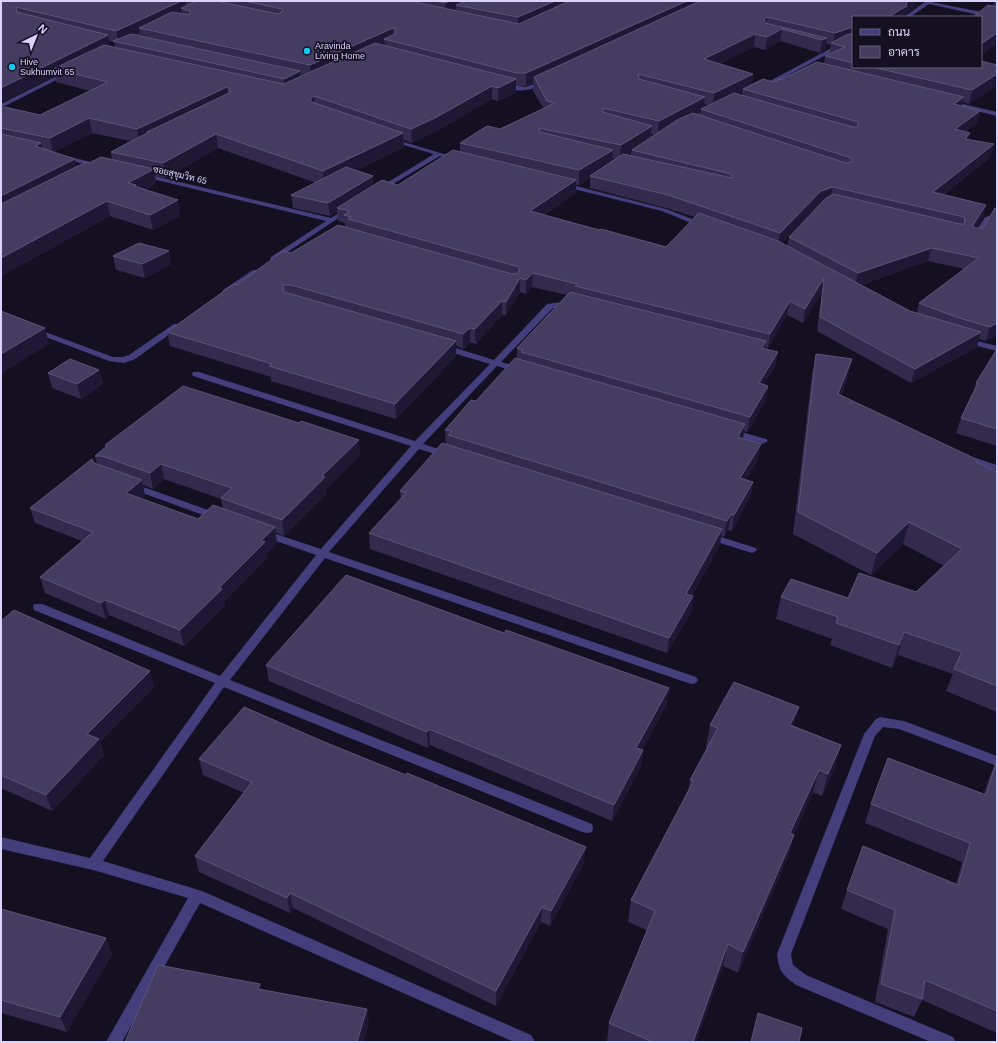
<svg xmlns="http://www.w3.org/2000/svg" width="998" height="1043" font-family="Helvetica,Sarabun,sans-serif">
<rect width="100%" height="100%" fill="#141022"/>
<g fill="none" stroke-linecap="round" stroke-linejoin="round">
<g fill="#443e7d" fill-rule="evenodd">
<polygon points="926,1 997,15 997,19 929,4 910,17 904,17"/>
<polygon points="853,40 853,44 843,46 762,89 757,88 839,44"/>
<polygon points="65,72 70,73 1,108 1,104"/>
<path d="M546,80l2,1v2c-14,6 -33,12 -47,3l3,-2 21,3z"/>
<polygon points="950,101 997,112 997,116 948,104 948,102"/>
<polygon points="390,139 394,139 460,159 457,161 440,156 381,191 377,191 377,189 434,154 390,141"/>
<polygon points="62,155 99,164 100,165 97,167 60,158 60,156"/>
<polygon points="142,173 331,218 347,208 352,209 274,261 270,259 271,257 326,221 140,176 139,175"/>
<polygon points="564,183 666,209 708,225 704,227 701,227 662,211 562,186 562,184"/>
<polygon points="997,214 997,218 990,220 978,241 972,241 971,239 985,217"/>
<polygon points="253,270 256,270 260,272 229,294 223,294 223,290"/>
<polygon points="571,301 575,303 574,305 553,308 501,362 523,368 524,370 523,372 520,373 497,366 423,444 451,453 453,455 451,457 445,457 419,449 329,552 696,677 698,680 696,683 692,684 688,683 325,558 230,680 592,824 593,828 592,832 587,833 582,832 224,687 103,861 202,891 531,1035 534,1040 533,1042 514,1042 200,903 122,1042 106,1042 188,898 93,870 1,849 1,837 90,858 215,683 34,610 33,607 34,604 42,604 220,676 316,555 259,535 258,533 259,531 267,531 321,549 411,446 193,376 192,374 193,372 199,372 415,441 490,364 440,349 439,347 440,345 446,345 494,360 547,304"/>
<polygon points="174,324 180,324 181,326 135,359 124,363 109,361 30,331 31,329 37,329 113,357 123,357 129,355"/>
<polygon points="962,338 965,338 997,346 997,351 962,342 961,340"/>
<polygon points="731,429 766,439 768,441 763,444 728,434 726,432 728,430"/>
<polygon points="966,455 997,465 997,471 963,460 961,458 963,456"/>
<polygon points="132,483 222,515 223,517 218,520 214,519 129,488 127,486 129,484"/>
<polygon points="708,533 756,548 757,550 752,553 704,538 703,536"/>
<path d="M880,717l24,4 93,35v10l-98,-37 -16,-2 -8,9 -84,218 2,11 13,10 147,62 3,5h-25l-135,-57c-14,-11 -17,-13 -19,-31l87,-220 12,-15z"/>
</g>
</g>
<g fill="#332a4e" fill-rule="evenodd">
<path d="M1,1h922l-18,13 -1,3h-51v50h128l15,19 -27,18 -6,-2 -1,4 18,5 -3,12 -12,9 3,8 23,17 -48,38 40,23 -7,10 21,107 -11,6 -7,-2 -2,8 -66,36 -94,-52 5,-39 -19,31 -16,-8 -19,33 -3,-1 -1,2 14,3 -3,15 -11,17 4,2 -2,14 -19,32 -3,-1 -1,7 15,21 -12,21 7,2 -3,15 -18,34 -4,-1 -4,7 -3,-1 -1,9 -28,50 1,1 -2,16 -24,41 -297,-104 -1,-16 32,-35 -1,-7 46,-47 -1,-14 31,-29 41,-42v-11l50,-53 -35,-8 -6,7 -6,-2 -14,23h-4l-26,29 -6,-2 -7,7 -7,-3v10l-60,63 -125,-38v-4l-101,-31 -3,-14 70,-47 54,-32 54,-26v-4l-7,-2 -1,-9 -7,4 -37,-8 -2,-13 25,-12 -98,-35 -52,30 -11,-2 1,7 -11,7 35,26 -27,14 -43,-14 -107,59v2l-2,1v-169l39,6 50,-24 -34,-9 -1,-6zM109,41l5,1 1,5 -5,-1zM780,41l40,12 5,-3 1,-6 5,1 -2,9 -4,2 -1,8 -51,18 -22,3 2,-11 -34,-10 35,-17 11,3zM533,83v8l11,18 -44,20 -40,14v9l-62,33 -25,1v-10l-18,-5 49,-24v-7l8,3 23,-11 57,-33 6,2 18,-8v-7h10zM742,92v3l-4,-1zM705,104l3,1 -4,2zM92,133l38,8 -19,11 1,7 -23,4 -12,3 -23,-14zM651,134l4,1 -4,2zM631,152v4l-4,-1zM613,158l3,1 -4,2zM590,178v10l76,20 29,9 -29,30 -67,-17 -55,-15 32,-23v-7h3zM822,203l-33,34 -2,9 -6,-3 38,-39zM928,261l36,8 -45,34 -2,10 -7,-2 -49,-26z"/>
<polygon points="994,1 997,1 997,43 981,55 981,17 993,6"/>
<polygon points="113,256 171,264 145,278 116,270"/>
<polygon points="997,349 997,446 956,433 961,418 973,393 976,383"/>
<polygon points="816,354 847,380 841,396 978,460 978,463 997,472 997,712 946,691 953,674 898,655 892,668 830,645 832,639 776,619 781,597 848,598 916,592 944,566 903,544 871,575 793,534 812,375"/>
<polygon points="99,370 103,384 81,399 52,388 48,373"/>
<path d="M105,445l255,10 -34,34 1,4 -43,43 -9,-4 2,11 -10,10v5l-43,44 1,3 -41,41 -75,-31 -3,4 -61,-26 -5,-16 42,-36 -47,-18 -5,-15 67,-44 -2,-8 10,-8zM164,479l57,20 2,10 -25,10 -57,-20 4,-4 -2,-10 10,4z"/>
<polygon points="1,621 154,687 100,742 104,755 52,811 1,788"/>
<polygon points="266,665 667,704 642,750 643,750 641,766 612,821 430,745 428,748 269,681"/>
<polygon points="710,725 794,726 841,745 835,768 822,796 813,792 793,837 788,857 738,973 723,966 696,1042 607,1042 609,1023 647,930 628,922 631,900 688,792 690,780 707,748 706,747"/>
<polygon points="199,759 584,863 550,926 541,922 496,1006 293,908 290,913 199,872 195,856 244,793 203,775"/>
<polygon points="996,762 997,762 997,1033 922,1000 914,1017 875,1002 888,929 841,909 847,890 956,884 962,862 865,823 871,804 984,794 988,781"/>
<polygon points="1,909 112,954 67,1032 1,1013"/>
</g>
<g fill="#1f1835">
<polygon points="181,1 185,1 186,10 181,8 182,14 139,28 140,33 120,43 119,43 116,31"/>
<polygon points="450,1 476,1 456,5 456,10 446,15 445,3"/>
<polygon points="555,1 582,1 518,29 518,17"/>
<polygon points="687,1 712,1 534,77 533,83 526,86 526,73"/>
<polygon points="909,1 923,1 905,14 904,17 888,17"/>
<polygon points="767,17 765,30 764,19"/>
<polygon points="853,27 853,39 833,43 835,33"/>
<polygon points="393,28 394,41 384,39 385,45 311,78 310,65"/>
<polygon points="782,29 780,41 765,50 767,37"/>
<polygon points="997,33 997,43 981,55 981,44"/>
<polygon points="755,34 754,47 702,72 704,59"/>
<polygon points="108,35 111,47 53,69 55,76 1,103 1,88"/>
<polygon points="827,38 825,50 820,53 822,40"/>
<polygon points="997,70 997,82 996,86 969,104 972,90"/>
<polygon points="300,71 301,83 285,90 284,79"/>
<polygon points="753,74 751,87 743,89 742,92 713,106 714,93"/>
<polygon points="516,79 516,93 498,101 498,88"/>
<polygon points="492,86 492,99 435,132 412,143 411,129"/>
<polygon points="227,87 229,101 149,132 147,132 149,139 139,144 137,129"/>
<polygon points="314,96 315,110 310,99"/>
<polygon points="705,97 704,110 701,109 701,112 658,135 659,121"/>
<polygon points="964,97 961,109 954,104"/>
<polygon points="980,111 977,123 952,142 955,129"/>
<polygon points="89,118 92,133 53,153 50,138"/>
<polygon points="652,126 650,140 632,150 631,152 620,159 621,145"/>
<polygon points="403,133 404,147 324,186 323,171"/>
<polygon points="970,133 967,145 965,139"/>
<polygon points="216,134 218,148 166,178 163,163"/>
<polygon points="41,143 45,157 35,146"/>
<polygon points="994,144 991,157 930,205 933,192"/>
<polygon points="613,150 612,165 590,176 590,178 579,185 579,170"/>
<polygon points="75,159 78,173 1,213 1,196"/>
<polygon points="154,169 156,183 138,194 128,183"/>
<polygon points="373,176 374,189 337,208 337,212 330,216 328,203"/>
<polygon points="576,180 576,192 530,224 530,211"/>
<polygon points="833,187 830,200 819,204 778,246 780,233 821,191"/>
<polygon points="178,200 180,216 153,230 150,215"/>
<polygon points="107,201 110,216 3,275 3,277 1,278 1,258"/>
<polygon points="986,205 983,218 970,238 973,225"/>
<polygon points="932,248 928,261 855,287 858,273"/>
<polygon points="169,251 171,264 145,278 142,264"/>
<polygon points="533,273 532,287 526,294 526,280"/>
<polygon points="520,278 520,292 506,315 506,302"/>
<polygon points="824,278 822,292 803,323 805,309"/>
<polygon points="502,301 502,315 476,344 475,329"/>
<polygon points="790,301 787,315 768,348 770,334"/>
<polygon points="997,323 997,335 986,341 990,327"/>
<polygon points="45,328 49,344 1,374 1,354"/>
<polygon points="470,328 470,342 463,349 463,334"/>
<polygon points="981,332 977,347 911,383 915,369"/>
<polygon points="456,341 456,356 396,419 395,404"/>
<polygon points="766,341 763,356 762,348"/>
<polygon points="778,352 775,367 756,398 759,383"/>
<polygon points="852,359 847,380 833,415 838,394"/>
<polygon points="99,370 103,384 81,399 77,384"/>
<polygon points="768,386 766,400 747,432 750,417"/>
<polygon points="745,424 743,440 738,437"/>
<polygon points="359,440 360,455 326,489 327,493 284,536 282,520 322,476"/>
<polygon points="761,444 758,459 738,494 740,478"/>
<polygon points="161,464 164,479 153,489 150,473"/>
<polygon points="142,480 145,495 130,509 126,493"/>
<polygon points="753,482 750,497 732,531 734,515"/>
<polygon points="731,514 728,530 724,537 727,521"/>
<polygon points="909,522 903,544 871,575 877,553"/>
<polygon points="275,527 277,543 267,553 267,558 224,602 225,605 184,646 180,630 219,588 261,541"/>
<polygon points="722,529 720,545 684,609 686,594"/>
<polygon points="693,596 691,612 667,653 669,638"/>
<polygon points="105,600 109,615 106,619 101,603"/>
<polygon points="904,632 898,655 892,668 899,645"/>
<polygon points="150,671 154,687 100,742 104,755 52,811 46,795 87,734"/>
<polygon points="669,688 667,704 634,764 636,748"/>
<polygon points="799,707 793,730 790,725"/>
<polygon points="429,729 430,745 428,748 427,732"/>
<polygon points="841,745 835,768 822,796 828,774"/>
<polygon points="643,750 641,766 612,821 614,805"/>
<polygon points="819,770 813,792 793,837 788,857 738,973 743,952 790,833"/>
<polygon points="586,847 584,863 550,926 551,911"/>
<polygon points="290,893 293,908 290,913 287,898"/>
<polygon points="542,907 541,922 496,1006 496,991"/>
<polygon points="106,938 112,954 67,1032 60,1017"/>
<polygon points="728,944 723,966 696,1042 693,1042"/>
<polygon points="260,984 264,999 258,989"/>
<polygon points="367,1009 369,1024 364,1042 357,1042"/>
</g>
<g fill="#453c61" stroke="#5c5479">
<polygon points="1,1 181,1 116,31 16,7 17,12 108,35 1,88"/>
<polygon points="197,1 216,1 278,14 283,11 282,9 244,1 410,1 519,24 569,1 687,1 526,73 517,73 384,39 395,34 396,30 393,28 310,65 139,28 172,12 190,15 190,11 181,8"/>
<polygon points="435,1 450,1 445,3"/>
<polygon points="465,1 555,1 518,17 456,5"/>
<polygon points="700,1 909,1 906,3 907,6 888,17 853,17 853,27 835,33 767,17 764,19 765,23 827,38 822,40 782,29 767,37 755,34 704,59 753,74 714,93 638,74 639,79 705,97 659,121 603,108 603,112 652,126 621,145 539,128 540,132 613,150 579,170 460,143 487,126 500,129 555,103 547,101 534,77"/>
<polygon points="988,5 997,7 997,33 981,44 981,17 973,17"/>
<polygon points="853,33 853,63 825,56 845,47 831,43 846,35"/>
<polygon points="131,34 300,71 284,79 113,41"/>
<polygon points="375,43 516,79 498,88 492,86 435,118 411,129 314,96 310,99 312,102 403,133 323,171 216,134 163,163 111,152 149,132 147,132 229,93 230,89 227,87 137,129 89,118 50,138 1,128 1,109 5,107 40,115 108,82 53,69 104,45 284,84"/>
<polygon points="981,61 997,65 997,70 995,71 997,72 997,74 972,90 872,67 981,67"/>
<polygon points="817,62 964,97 954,104 980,111 955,129 970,133 965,139 994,144 933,192 986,205 973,225 974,228 983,228 995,208 997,209 997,323 990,327 956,317 919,303 979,258 932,248 858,273 789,237 826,198 834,194 960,224 965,224 964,217 833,187 821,191 780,233 668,195 590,176 623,154 732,178 731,174 632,150 677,120 693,113 846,163 852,162 851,158 701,109 734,93 853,127 858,127 858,122 743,89 763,79 773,82 780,79 782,79"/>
<polygon points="1,134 41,143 35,146 75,159 1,196"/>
<polygon points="453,150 576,180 530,211 599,230 601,229 666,247 699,213 778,241 910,311 981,332 915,369 820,317 824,278 805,309 790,301 770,334 575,286 577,284 533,273 526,280 520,278 506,302 502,301 475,329 470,328 463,334 291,285 283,285 284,292 456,341 395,404 269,366 272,364 167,332 234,284 237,285 283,251 291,253 338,225 512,274 519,273 519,267 348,219 351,217 344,215 350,211 337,208 382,180 398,185"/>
<polygon points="101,157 154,169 128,183 136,185 134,186 178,200 150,215 107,201 1,258 1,204 86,162 89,163"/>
<polygon points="346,167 373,176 328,203 291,195"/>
<polygon points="139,243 169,251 142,264 113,256"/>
<polygon points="570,292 766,341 762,348 778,352 759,383 768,386 750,417 521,352 523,350 517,348"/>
<polygon points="1,311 45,328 1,354"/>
<polygon points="997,349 997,429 961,418 978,383 976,383"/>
<polygon points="816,354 852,359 838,394 978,460 976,462 997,472 997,686 954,669 962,652 904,632 899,645 836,623 838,617 781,597 791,579 848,598 859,573 916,592 962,549 909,522 877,553 798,512"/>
<polygon points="515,358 745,424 738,437 761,444 740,478 753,482 734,515 731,514 727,521 448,435 452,431 445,430 471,400 476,401"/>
<polygon points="70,359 99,370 77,384 48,373"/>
<polygon points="183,386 299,423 301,421 359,440 322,476 325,477 282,520 221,498 232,488 161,464 150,473 102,456 95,456 107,446 105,445"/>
<polygon points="442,443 722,529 686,594 693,596 669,638 369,533 406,493 400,491"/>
<polygon points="92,459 94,463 142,480 126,493 198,519 213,505 275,527 261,541 265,542 219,588 222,589 180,630 105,600 101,603 40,577 93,532 30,508"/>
<polygon points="346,575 504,633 506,630 669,688 636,748 643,750 614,805 429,729 427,732 266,665"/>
<polygon points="14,610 150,671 87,734 99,739 46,795 1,775 1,621"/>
<polygon points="734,682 799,707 790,725 841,745 828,774 819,770 790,833 794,835 743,952 728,944 693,1042 653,1042 609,1023 655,911 631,900 693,782 690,780 718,728 710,725"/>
<polygon points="244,707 322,741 406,775 407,773 586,847 551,911 542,907 496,991 290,893 287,898 195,856 252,782 199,759"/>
<polygon points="888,758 986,795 996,762 997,762 997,1011 925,980 922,999 881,984 895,910 847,890 863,846 958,885 970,843 871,804"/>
<polygon points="1,909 106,938 60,1017 1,1000"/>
<polygon points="158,965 260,984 258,989 367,1009 357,1042 125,1042"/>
<polygon points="758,1013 802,1028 799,1042 751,1042"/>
</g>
<g fill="#12c9ea" stroke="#141022" stroke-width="1.5">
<circle cx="307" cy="51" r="4"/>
<circle cx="12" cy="67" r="4"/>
</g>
<g text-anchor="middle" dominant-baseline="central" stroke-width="3.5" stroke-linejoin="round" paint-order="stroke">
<g font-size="9" fill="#dad4fc" stroke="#141022" text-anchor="start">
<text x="315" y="46">Aravinda<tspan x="315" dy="10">Living Home</tspan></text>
<text x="20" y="62">Hive<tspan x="20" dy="10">Sukhumvit 65</tspan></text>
</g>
<g font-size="9" fill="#dad4fc" stroke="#141022">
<text transform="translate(180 175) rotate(13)">ซอยสุขุมวิท 65</text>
</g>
</g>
<rect width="998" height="1043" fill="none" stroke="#dad4fc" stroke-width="4"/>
<rect x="852" y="16" width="130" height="52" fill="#141022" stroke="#635e79"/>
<rect x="860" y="29" width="20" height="6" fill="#443e7d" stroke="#635e79"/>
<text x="888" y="36" font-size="12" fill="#dad4fc">ถนน</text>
<rect x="860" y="46" width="20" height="12" fill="#453c61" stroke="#635e79"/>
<text x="888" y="56" font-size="12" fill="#dad4fc">อาคาร</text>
<g transform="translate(36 36) rotate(43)" stroke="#141022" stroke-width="3" paint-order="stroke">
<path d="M0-3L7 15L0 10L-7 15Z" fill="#dad4fc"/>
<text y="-6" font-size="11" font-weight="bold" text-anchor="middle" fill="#dad4fc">N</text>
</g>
</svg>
